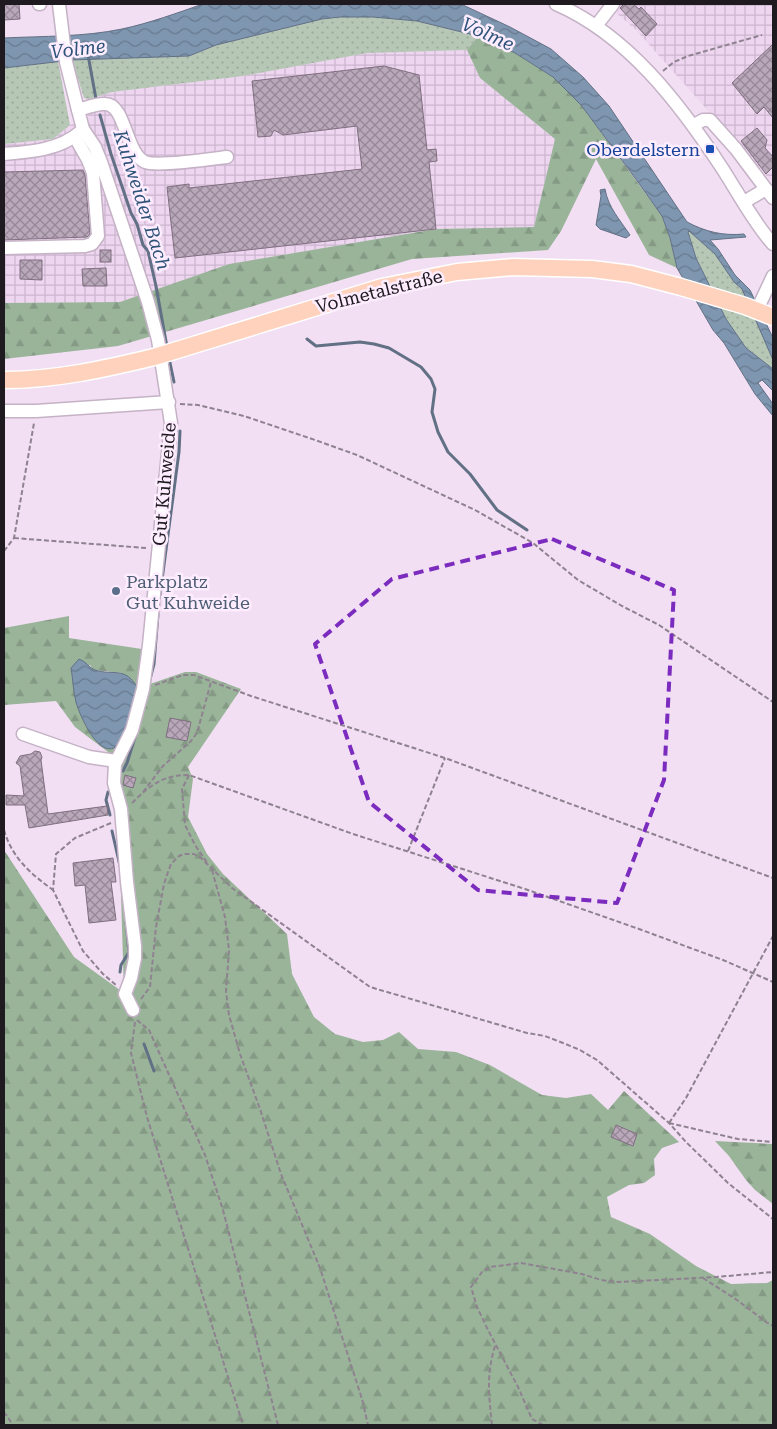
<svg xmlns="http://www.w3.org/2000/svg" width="777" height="1429" font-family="'Roboto Serif',serif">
<defs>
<pattern id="industrial-grid" width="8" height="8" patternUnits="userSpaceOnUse" patternTransform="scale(1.25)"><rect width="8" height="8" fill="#eed5f0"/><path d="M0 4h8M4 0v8" fill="none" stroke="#ccb6ce"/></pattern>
<pattern id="grass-dots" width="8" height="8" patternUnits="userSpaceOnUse" patternTransform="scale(1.25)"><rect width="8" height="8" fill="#b6c7b6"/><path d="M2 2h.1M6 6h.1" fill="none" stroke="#9caa9c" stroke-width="1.8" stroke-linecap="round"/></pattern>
<pattern id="forest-firs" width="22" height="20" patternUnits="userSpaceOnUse" patternTransform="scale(1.25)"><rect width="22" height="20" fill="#9ab49a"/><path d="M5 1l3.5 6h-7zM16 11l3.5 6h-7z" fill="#849a84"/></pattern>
<pattern id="water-waves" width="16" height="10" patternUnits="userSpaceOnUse" patternTransform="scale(1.25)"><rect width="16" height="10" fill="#7f96b0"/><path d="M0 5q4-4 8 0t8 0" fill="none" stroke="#677a8f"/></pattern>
<pattern id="building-cross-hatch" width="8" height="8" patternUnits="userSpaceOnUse" patternTransform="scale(1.25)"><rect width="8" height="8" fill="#b9a7ba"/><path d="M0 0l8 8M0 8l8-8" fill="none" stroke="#968797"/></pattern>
</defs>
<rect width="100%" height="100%" fill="#f2dff3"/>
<g fill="url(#industrial-grid)">
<polygon points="606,4 773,4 773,183 636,30"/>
<polygon points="467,50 480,78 555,139 534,227 436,229 229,264 120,302 4,303 4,144 53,139 70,125 88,116 89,99 111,92 243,76 367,53"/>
</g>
<g fill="url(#grass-dots)">
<polygon points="340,17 373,17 417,21 478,36 467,50 367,53 243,76 112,92 89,99 84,98 72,60 189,56 216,45 322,19"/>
<polygon points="58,61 70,125 53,139 4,144 4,68"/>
<polygon points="689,231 715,254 734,282 742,289 773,360 773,369 746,348 726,319 696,258 688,232"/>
</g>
<g fill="url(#forest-firs)" fill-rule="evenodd">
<polygon points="478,36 515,53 553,77 581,105 662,216 670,238 677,268 649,255 596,159 561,231 548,250 412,259 118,346 4,359 4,303 120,302 229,264 436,229 534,227 555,139 480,78 467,50"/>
<path d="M69,616v22l73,11 5,36 38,-13h11l45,17 -53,78 5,12 -5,38 19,37 16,20 64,60 5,40 22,43 21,17 28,8 20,-2 16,-8 19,17 38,3 34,13 52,30 24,3 25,-4 17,16 16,-19 55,51 -17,6 -8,11 1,16 -11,8 -15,2 -22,12 4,20 39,17 46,32 35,18 36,-1 6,-3v145h-769v-575l70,107 50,36 -5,-165 -10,-43 3,-30 -37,-28 -19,-26 -52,4v-77zM90,665l3,5 29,3 -24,70c-18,-24 -23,-46 -27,-76z"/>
<polygon points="715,1141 773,1144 773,1204 755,1190 746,1180 729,1156"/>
</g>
<g fill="url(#water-waves)" stroke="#627085">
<path d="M203,4l260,1 47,22 41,22 32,28 26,29 78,116c19,10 36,14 57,12l2,3 -36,3 8,9 17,26 15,15 23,48v22l-31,-71 -8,-7 -19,-28 -26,-23 -1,1 8,26 30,61 20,29 27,21v22l-11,-11 -4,3 15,21v12l-18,-22 -31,-51 -11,-13 -36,-62 -7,-30 -8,-22 -24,-34 -57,-77 -28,-28 -38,-24 -37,-17 -61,-15 -44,-4h-33l-18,2 -106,26 -27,11 -117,4 -68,8v-30c39,-2 80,-1 118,-9 28,-6 55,-16 81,-25z"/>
<path d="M605,189c3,18 15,31 25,46l-4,3 -26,-9 -4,-4 5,-29 -1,-6z"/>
<path d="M79,659c7,2 10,9 16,11 18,6 30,-4 42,17 0,15 -5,31 -12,44 -2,4 -4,11 -7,14 -18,18 -39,-31 -42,-43 -3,-11 -3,-23 -5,-34z"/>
</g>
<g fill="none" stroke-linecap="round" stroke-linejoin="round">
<g stroke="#627085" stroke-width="3">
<polyline points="88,55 96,99"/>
<polyline points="100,115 111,154 131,213 137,224 143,245 148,251 156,286 167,347"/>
<polyline points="307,339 316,346 360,342 374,344 389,348 421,367 431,379 435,389 432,412 438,432 448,452 470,474 497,510 527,530"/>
<polyline points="169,358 174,382"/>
<polyline points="160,595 179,452 180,431"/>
<polyline points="150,679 154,664 158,614"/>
<polyline points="123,771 127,763 136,734"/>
<polyline points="108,792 106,800 110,815"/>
<polyline points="112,831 120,866"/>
<polyline points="120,972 121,965 129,952 126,922"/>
<polyline points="144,1044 154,1071"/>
</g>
</g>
<g fill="url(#building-cross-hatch)" stroke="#7f6e80">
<polygon points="4,4 19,4 20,19 4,20"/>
<polygon points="624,4 633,4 639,9 641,7 657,24 646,36 620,8"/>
<polygon points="773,44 773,118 764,107 757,114 732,83"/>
<polygon points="384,66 419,75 427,150 436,149 437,161 429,162 436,229 175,258 167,187 189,184 189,188 362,169 357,126 283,135 274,130 271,136 258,137 252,81"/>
<polygon points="757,128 767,140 765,148 773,157 773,167 766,174 741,141"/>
<polygon points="83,170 85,175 90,234 87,237 4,240 4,172"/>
<rect x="100" y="250" width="11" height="12"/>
<polygon points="20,260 42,260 42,280 20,279"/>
<polygon points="106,268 107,286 83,286 82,269"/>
<polygon points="170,718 191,722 187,741 166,737"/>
<polygon points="35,751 40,752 42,757 41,760 48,814 107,806 108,815 29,828 25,805 6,805 6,795 24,796 20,766 16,763 20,756 31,754"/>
<polygon points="125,775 136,778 133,788 123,785"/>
<polygon points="113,858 116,882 111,882 116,920 89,923 85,885 75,886 73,863"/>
<polygon points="616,1125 637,1134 633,1146 611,1137"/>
</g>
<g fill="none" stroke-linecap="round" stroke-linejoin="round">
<g stroke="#c5b2c6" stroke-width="15">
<g id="minor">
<polyline points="39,4 40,4"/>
<polyline points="59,4 66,62 78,110 83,129 95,147 101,162 148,302 158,340 171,423 149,645 143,689 132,730 115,764 114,783 121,809 127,882 135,946 135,958 131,978 125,994 133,1010"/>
<path d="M556,4c72,31 124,100 166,164 15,23 33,57 51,76"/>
<polyline points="596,26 613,4"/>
<path d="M78,110c8,-2 19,-7 27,-6 21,0 20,49 40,58 12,5 66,-3 82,-5"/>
<polyline points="694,125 703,120 710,120 736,149 766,189"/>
<path d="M4,154c25,-2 56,-4 76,-22"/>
<polyline points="744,202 766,189 773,198"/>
<polyline points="4,248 85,246 92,244 98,236 93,173 88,160 75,137"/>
<polyline points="757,310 773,276"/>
<polyline points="4,411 36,411 169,402"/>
<polyline points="23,734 89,757 116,761"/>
</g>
</g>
<g stroke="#fff" stroke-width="19">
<g id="major">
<polyline points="174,351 382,287 457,272 513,267 592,269 631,274 681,287 745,306 773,317"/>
<path d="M4,380c51,0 101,-11 150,-23"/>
</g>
</g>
<g stroke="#8f8290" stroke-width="2" stroke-dasharray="5 2.5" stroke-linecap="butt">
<polyline points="663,71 674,62 688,56 762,35"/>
<polyline points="180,404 198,405 244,416 315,440 357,455 475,510 533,543 578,580 622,606 659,625 773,702"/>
<polyline points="14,538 146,548"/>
<polyline points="4,551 14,538 34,423"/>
<polyline points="155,685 183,675 194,675 251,696 445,758 773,878"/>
<polyline points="189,775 182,789 185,825 195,845 208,864"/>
<polyline points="143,792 163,766 191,741 197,733 211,682"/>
<path d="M132,803c18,-18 31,-28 57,-28l164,59 172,55 114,40 84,31 50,22"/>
<polyline points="111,823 75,838 56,854 53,890 83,951 103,974 116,985"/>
<path d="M4,830c8,28 27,44 49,60"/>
<polyline points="408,851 445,758"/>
<polyline points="212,870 225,917 229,950 226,991 229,1015 240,1054 260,1109 281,1174 320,1268 362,1399 368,1425"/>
<polyline points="141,999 150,987 156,927 164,884 168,872 171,864 179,856 184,854 194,854 201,858 232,888 370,987 527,1033 545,1036 563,1043 580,1050 597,1060 669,1123 686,1142 728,1183 773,1219"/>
<polyline points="137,1020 149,1030 205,1155 223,1210 278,1425"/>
<polyline points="135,1022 131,1053 147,1117 243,1425"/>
<polyline points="669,1123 686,1098 773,936"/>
<polyline points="669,1123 738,1139 773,1142"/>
<polyline points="703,1278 737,1300 766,1322 773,1326"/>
<polyline points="4,1412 13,1425"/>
<path d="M492,1425c-3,-29 -6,-50 3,-79"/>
<polyline points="543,1425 532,1419 518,1387 488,1330 477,1307 471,1287 482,1272 490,1267 521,1263 582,1274 601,1280 618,1282 716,1277 773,1272"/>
</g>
<use href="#minor" stroke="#fff" stroke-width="12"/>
<use href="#major" stroke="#ffd2bd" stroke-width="16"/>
<g stroke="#fff" stroke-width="19" stroke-linecap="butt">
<polyline id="major-bridge" points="154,357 174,351"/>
</g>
<use href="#major-bridge" stroke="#ffd2bd" stroke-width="16"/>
</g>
<path fill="none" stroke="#7b2cbf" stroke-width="4" stroke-dasharray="10 6" stroke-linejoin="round" d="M552,539l122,51 -10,190 -47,123 -139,-13 -109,-88 -54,-158 77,-65z"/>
<rect fill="#1a4fb4" stroke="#fdedfe" stroke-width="2" x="705" y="144" width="10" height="10" rx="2.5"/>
<circle fill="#5c6f8a" stroke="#fdedfe" stroke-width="2" cx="116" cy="591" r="5"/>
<g text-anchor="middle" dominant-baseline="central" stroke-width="5" stroke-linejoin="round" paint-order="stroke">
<g font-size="18" fill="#164399" stroke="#fdedfe" text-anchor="end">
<text x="700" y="149">Oberdelstern</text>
</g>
<g font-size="18" fill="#1f1920" stroke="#fdedfe">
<text transform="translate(379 291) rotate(-14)">Volmetalstraße</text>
<text transform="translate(164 484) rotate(-85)">Gut Kuhweide</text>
</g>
<g font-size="18" fill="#4e5e75" stroke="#fdedfe" text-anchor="start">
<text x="126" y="581">Parkplatz<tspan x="126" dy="21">Gut Kuhweide</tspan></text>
</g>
<g font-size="19" font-style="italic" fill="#2e5379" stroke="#fdedfe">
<text transform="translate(488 34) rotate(24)">Volme</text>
<text transform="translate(78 49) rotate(-7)">Volme</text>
<text transform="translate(142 200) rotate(72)">Kuhweider Bach</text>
</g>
</g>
<rect width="777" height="1429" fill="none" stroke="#1f1920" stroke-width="10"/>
</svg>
